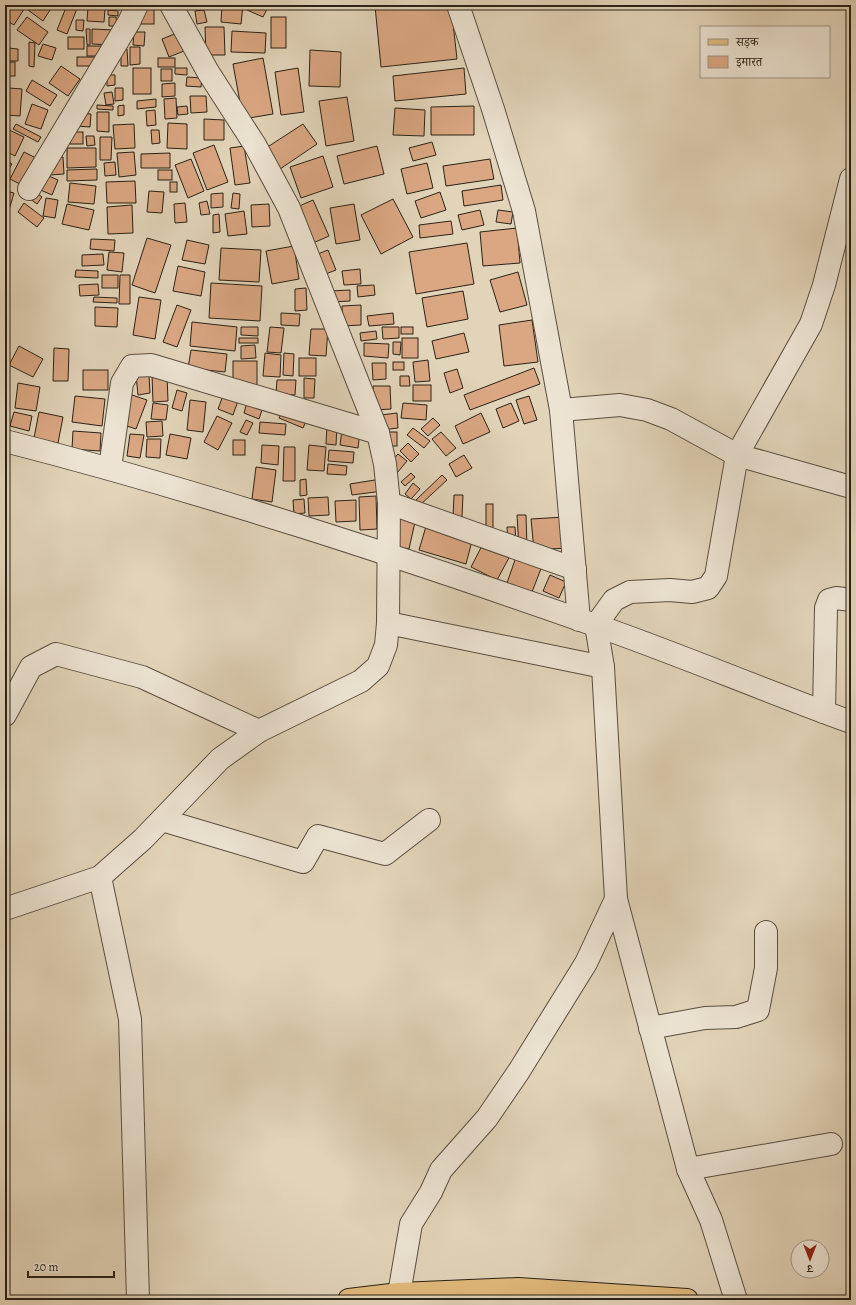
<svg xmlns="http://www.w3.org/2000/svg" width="856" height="1305" font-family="Alegreya,'Noto Serif Devanagari',serif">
<rect width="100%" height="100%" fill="#e2d4b9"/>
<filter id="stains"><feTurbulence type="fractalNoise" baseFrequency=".005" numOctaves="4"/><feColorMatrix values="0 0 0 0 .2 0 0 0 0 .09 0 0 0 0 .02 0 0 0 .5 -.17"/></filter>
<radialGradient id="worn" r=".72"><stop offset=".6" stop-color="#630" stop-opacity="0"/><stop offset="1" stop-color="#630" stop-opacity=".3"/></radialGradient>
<g fill="#daa782" stroke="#2a2217">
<polygon points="12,5 26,6 14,25 5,20 5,17"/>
<polygon points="32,5 43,5 50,10 43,21 28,10"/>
<polygon points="67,5 78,6 67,34 57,30"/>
<polygon points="100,5 121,5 120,10"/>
<rect x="141" y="5" width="13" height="19"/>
<polygon points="222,5 243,5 241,24 221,22"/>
<polygon points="250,5 269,5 263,17 247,10"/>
<polygon points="451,5 457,59 381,67 375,6"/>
<polygon points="88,7 105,9 104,22 87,21"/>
<polygon points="108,10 118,11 118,16 108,15"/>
<polygon points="204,10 207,22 197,24 195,11"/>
<polygon points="27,17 48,32 39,45 17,30"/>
<polygon points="109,17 116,17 117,26 109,26"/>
<rect x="271" y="17" width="15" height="31"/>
<polygon points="76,20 84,20 83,31 76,30"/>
<polygon points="205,27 224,27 225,55 206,55"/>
<polygon points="86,29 90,29 90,45 87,45"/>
<polygon points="92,29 114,30 114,45 92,44"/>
<polygon points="232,31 266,33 265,53 231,52"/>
<polygon points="134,32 145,32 144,46 133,45"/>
<polygon points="177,33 184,51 169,57 162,39"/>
<rect x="68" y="37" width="16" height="12"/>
<polygon points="29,42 35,43 34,67 29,66"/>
<polygon points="43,44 56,48 52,60 38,56"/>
<rect x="87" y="46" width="20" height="10"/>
<polygon points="130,47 140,47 140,64 130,65"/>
<polygon points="8,48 18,49 18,61 7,61"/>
<polygon points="121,49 127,49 128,66 121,66"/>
<polygon points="310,50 341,52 340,87 309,86"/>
<rect x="77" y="57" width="24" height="9"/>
<rect x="158" y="58" width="17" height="9"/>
<polygon points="263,58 273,114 243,119 233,64"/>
<rect x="5" y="62" width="10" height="14"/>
<polygon points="61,66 80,79 68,96 49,83"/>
<rect x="133" y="68" width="18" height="26"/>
<polygon points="175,68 187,68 187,75 175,74"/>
<polygon points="298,68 304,112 281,115 275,72"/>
<polygon points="464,68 466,94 395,101 393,76"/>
<rect x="161" y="69" width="11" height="12"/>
<polygon points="107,75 115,75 115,85 107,86"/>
<polygon points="187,77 202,78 201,87 186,86"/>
<polygon points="32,80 57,95 50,106 26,91"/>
<polygon points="175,83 175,96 162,97 162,84"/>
<polygon points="9,88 22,89 20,116 6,115"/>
<polygon points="115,88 123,88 123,100 115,101"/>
<polygon points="112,92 114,104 106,105 104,93"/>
<polygon points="190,96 206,96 207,112 191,113"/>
<polygon points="347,97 354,141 326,146 319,101"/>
<polygon points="176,98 177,118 165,119 164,99"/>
<polygon points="156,99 156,107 137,109 137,101"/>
<polygon points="32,104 48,110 41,129 25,124"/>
<polygon points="97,105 113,106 113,110 97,109"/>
<polygon points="124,105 124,115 118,116 118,106"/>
<polygon points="187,106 188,114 178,115 177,107"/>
<polygon points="474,106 474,135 431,135 431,107"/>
<polygon points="395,108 425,110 424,136 393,135"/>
<polygon points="155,110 156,125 147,126 146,111"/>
<polygon points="97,112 109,112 109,132 97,131"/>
<polygon points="77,113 91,114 90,127 76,126"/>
<polygon points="204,119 224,120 224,140 204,140"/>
<polygon points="168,123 187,124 187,149 167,148"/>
<polygon points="16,124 41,137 38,142 13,129"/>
<polygon points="134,124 135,148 115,149 113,125"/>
<polygon points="303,124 317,144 280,169 266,148"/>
<polygon points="5,128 24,137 15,156 5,151"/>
<polygon points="151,130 159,130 160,143 152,144"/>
<rect x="70" y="132" width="13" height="12"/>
<polygon points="86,136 94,136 95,145 87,146"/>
<polygon points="100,137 112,137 111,160 100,160"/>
<polygon points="432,142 436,155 413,161 409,148"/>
<polygon points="214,145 228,182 207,190 193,153"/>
<polygon points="244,146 250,183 235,185 230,148"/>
<polygon points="377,146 384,174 344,184 337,156"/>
<polygon points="67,148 96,148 96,167 67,168"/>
<polygon points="24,152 38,159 24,186 10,179"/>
<polygon points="134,152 136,175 119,177 117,153"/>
<polygon points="170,153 170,168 141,168 141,154"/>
<polygon points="323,156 333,187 301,198 290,167"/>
<polygon points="63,157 64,174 50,175 50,158"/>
<polygon points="191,159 204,191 188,198 175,165"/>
<polygon points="490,159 494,179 446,186 443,166"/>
<polygon points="5,160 12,164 5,175"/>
<polygon points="115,162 116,175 105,176 104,163"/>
<polygon points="427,163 433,188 407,194 401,169"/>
<polygon points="97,169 97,180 67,181 67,170"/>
<rect x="158" y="170" width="14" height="10"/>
<polygon points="42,173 58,180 52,195 36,188"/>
<polygon points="135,181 136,203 107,203 106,182"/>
<rect x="170" y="182" width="7" height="10"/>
<polygon points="70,183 96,186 94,204 68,202"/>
<polygon points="501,185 503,200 464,206 462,191"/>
<polygon points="5,191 14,193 5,224"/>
<polygon points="34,191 42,197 37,204 29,198"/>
<polygon points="149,191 164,192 162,213 147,212"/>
<polygon points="440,192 446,210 421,218 415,201"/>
<polygon points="223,193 223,207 211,208 211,194"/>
<polygon points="233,193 240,194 239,209 231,208"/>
<polygon points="46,198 58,200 55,218 43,216"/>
<polygon points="393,199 413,237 381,254 361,215"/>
<polygon points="313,200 329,236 313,243 297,207"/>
<polygon points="207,201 210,214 201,215 199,203"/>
<polygon points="24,203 44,218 37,227 18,212"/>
<polygon points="185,203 187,222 175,223 174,204"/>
<polygon points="67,204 94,210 89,230 62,224"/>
<polygon points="269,204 270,226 252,227 251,205"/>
<polygon points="354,204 360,240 336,244 330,208"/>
<polygon points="132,205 133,233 108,234 107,207"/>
<polygon points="480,210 484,225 462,230 458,215"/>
<polygon points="498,210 513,212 511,224 496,222"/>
<polygon points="244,211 247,234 228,236 225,214"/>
<polygon points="219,214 220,232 213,233 213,215"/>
<polygon points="451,221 453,234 420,238 419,225"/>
<polygon points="517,228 520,263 483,266 480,232"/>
<polygon points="147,238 171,245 155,293 132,285"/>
<polygon points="91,239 115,240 114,251 90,249"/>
<polygon points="187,240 209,245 205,264 182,260"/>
<polygon points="467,243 474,284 416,294 409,252"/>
<polygon points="294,246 299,279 272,284 266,251"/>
<polygon points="221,248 261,250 259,282 219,280"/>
<polygon points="328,250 336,270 323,275 315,255"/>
<polygon points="109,252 124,253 122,272 107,270"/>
<polygon points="103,254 104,265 82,266 82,255"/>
<polygon points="178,266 205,272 201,296 173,291"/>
<polygon points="360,269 361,284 344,285 342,271"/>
<polygon points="76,270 98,271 98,278 75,277"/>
<polygon points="518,272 527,305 500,312 490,280"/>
<rect x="102" y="275" width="16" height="13"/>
<polygon points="120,275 130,275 130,304 119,304"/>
<polygon points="211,283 262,286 260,321 209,318"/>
<polygon points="98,284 99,295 80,296 79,285"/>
<polygon points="374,285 375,295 358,297 357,286"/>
<polygon points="306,288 307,310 295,311 295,289"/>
<polygon points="350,290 350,301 330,302 330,291"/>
<polygon points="463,291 468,319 427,327 422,298"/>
<polygon points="94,297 117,298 117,303 93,302"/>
<polygon points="139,297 161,300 155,339 133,335"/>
<polygon points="177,305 191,310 177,347 163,342"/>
<polygon points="361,305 361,325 343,326 342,306"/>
<polygon points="95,307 118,308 117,327 95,326"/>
<polygon points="281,313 300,314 299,326 281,325"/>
<polygon points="393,313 394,324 369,326 367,316"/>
<polygon points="532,320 538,362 504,366 499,325"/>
<polygon points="192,322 237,327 235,351 190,346"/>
<polygon points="241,327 258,327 258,336 241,335"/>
<polygon points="270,327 284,328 281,353 267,352"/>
<polygon points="382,327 399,327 399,338 383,339"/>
<rect x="401" y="327" width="12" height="7"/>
<polygon points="311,329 328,329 326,356 309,355"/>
<polygon points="376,331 377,339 361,341 360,333"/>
<polygon points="464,333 469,352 436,359 432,341"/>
<rect x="239" y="338" width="19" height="5"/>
<rect x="402" y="338" width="16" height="20"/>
<polygon points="393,342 401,342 400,355 393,354"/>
<polygon points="364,343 389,344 388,358 364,356"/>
<polygon points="255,345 256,358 241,359 241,346"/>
<polygon points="19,346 43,359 33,377 9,365"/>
<polygon points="54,348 69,349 68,381 53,381"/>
<polygon points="191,350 227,354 225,372 188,368"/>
<polygon points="265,353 281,355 280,377 263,376"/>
<polygon points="284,353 294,354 293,376 283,375"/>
<rect x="299" y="358" width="17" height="18"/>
<polygon points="428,360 430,381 415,382 413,362"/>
<rect x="233" y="361" width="24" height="25"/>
<rect x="393" y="362" width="11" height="8"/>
<polygon points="372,363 386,363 386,379 373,380"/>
<polygon points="534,368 540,384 470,410 464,395"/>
<polygon points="457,369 463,388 450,393 444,373"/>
<rect x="83" y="370" width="25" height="20"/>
<polygon points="136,375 149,375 150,393 138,395"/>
<polygon points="152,375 167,375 168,401 153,402"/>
<polygon points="400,376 409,376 410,386 400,386"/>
<polygon points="304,378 315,379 314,398 304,398"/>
<polygon points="277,380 296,380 295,395 276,394"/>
<polygon points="18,383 40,387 36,411 15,408"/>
<rect x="413" y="385" width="18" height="16"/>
<polygon points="373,386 390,386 391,409 374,410"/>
<polygon points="177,390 187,393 182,411 172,408"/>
<polygon points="224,393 239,398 233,415 218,409"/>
<polygon points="132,395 147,400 136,429 121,424"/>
<polygon points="75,396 105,399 102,426 72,422"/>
<polygon points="529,396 537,420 524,424 516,400"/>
<polygon points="248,399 264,404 259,419 244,413"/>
<polygon points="190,400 206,402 203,432 187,430"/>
<polygon points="153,403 168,405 166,420 151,419"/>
<polygon points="403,403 427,405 426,420 401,418"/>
<polygon points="511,403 519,421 503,428 496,409"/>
<polygon points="284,408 307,419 303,428 279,418"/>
<polygon points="14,412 32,416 29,431 10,426"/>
<polygon points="39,412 63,417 58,443 34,438"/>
<polygon points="397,413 398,428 382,430 381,415"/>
<polygon points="481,413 490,432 463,444 455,426"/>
<polygon points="217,416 232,423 218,450 204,442"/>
<polygon points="433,418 440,425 428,436 421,429"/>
<polygon points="246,420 253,423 247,435 240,432"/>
<polygon points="162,421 163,436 147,437 146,422"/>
<polygon points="260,422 286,424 285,435 259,433"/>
<polygon points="327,424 337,425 336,445 326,444"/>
<polygon points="413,428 430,441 424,448 407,435"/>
<polygon points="342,430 360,432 358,448 340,445"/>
<polygon points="73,431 101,433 100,451 72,449"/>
<rect x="383" y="432" width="14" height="14"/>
<polygon points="441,432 456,448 446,456 432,439"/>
<polygon points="130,434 144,435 140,458 127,456"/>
<polygon points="170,434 191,438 187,459 166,455"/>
<polygon points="147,439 161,439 160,458 146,457"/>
<rect x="233" y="440" width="12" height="15"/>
<polygon points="408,443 419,454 411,462 400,451"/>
<polygon points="262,445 279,446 278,465 261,463"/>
<polygon points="309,445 326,447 324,471 307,470"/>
<polygon points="284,447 295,447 295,481 283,481"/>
<polygon points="329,450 354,452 353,463 328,461"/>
<polygon points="398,454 407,461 397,473 388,465"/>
<polygon points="464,455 472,468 456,477 449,464"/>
<polygon points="328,464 347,466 346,475 327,474"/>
<polygon points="256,467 276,470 272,502 252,499"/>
<polygon points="411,473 415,477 405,486 401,482"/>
<polygon points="442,475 447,480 420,505 416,500"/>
<polygon points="306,479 307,495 300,496 300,480"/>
<polygon points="381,479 383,491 352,495 350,484"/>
<polygon points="413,483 420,489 411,499 405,494"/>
<polygon points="454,495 463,495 462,517 453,517"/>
<polygon points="376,496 377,529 360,530 359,497"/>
<polygon points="328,497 329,515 309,516 308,498"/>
<polygon points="304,499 305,513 294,514 293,500"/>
<polygon points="356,500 356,521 336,522 335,501"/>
<rect x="486" y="504" width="7" height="32"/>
<polygon points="517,515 526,515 527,548 519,548"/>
<polygon points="565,517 567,548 534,550 531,519"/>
<polygon points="399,518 415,522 409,549 392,546"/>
<polygon points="427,523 473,537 466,564 419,550"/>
<polygon points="507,527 515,527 516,543 508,544"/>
<polygon points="485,540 511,554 497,580 471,567"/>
<polygon points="516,557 542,566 532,592 507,583"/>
<polygon points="550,575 566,582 559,598 543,591"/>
</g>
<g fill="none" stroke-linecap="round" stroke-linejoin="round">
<g stroke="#584e40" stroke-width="24">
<g id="minor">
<polyline points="458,5 493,109 524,211 561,410 579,620"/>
<polyline points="29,189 129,22 137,5"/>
<polyline points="561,410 620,405 647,410 671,419 737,455 851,487"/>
<polyline points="110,468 122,383 132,366 151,365 378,433"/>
<polyline points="389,503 575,569"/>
<polyline points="388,623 603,667"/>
<polyline points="824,712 826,608 829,600 836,598 851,600"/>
<polyline points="5,715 31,667 56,654 142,677 259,731"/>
<polyline points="162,820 303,862 318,836 385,854 429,820"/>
<polyline points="100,877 130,1019 138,1300"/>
<polyline points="5,909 100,877 143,839 220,759 259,731 361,681 378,666 386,645 388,623 389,503 385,464 378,433 289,208 255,145 208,72 171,5"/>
<polyline points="650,1028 705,1018 736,1017 758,1010 766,968 766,932"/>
<polyline points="688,1169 831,1144"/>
<polyline points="399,1294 411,1224 431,1192 441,1170 487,1118 519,1071 586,963 616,899"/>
<polyline points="736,1300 711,1220 688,1169 616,899 603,667 596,625 614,600 630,592 670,590 692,592 708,588 716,576 737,455 811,324 824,285 851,179"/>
</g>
</g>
<g stroke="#584e40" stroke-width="24">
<path id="tertiary" d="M5,441c199,51 396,116 590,184 86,30 170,66 256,97"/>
</g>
<g stroke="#2a2217" stroke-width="24">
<polyline id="primary" points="349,1300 399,1294 518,1289 687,1300"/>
</g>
<use href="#minor" stroke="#ece3d2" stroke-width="22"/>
<use href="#tertiary" stroke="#ece3d2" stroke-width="22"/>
<use href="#primary" stroke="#e1ba7c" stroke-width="22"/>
</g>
<rect width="856" height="1305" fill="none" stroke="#e2d4b9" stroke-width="20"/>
<rect x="6" y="6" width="844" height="1293" fill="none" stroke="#2a2217" stroke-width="2"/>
<rect x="10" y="10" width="836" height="1285" fill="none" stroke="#2a2217"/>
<rect x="700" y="26" width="130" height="52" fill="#ece3d2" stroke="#9e9687"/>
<rect x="708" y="39" width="20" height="6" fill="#e1ba7c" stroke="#9e9687"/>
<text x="736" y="46" font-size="12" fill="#2a2217">सड़क</text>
<rect x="708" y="56" width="20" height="12" fill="#daa782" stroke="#9e9687"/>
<text x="736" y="66" font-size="12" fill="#2a2217">इमारत</text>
<g transform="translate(810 1259) rotate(180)"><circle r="19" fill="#ece3d2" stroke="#9e9687"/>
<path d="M0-3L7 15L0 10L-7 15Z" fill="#8f2418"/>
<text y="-6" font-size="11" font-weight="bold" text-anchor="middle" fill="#2a2217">उ</text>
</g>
<path d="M28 1271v6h86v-6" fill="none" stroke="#2a2217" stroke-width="2"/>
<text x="34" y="1271" font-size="12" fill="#2a2217" stroke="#ece3d2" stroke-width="3" paint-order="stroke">20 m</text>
<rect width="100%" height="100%" filter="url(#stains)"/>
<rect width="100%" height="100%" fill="url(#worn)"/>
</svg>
